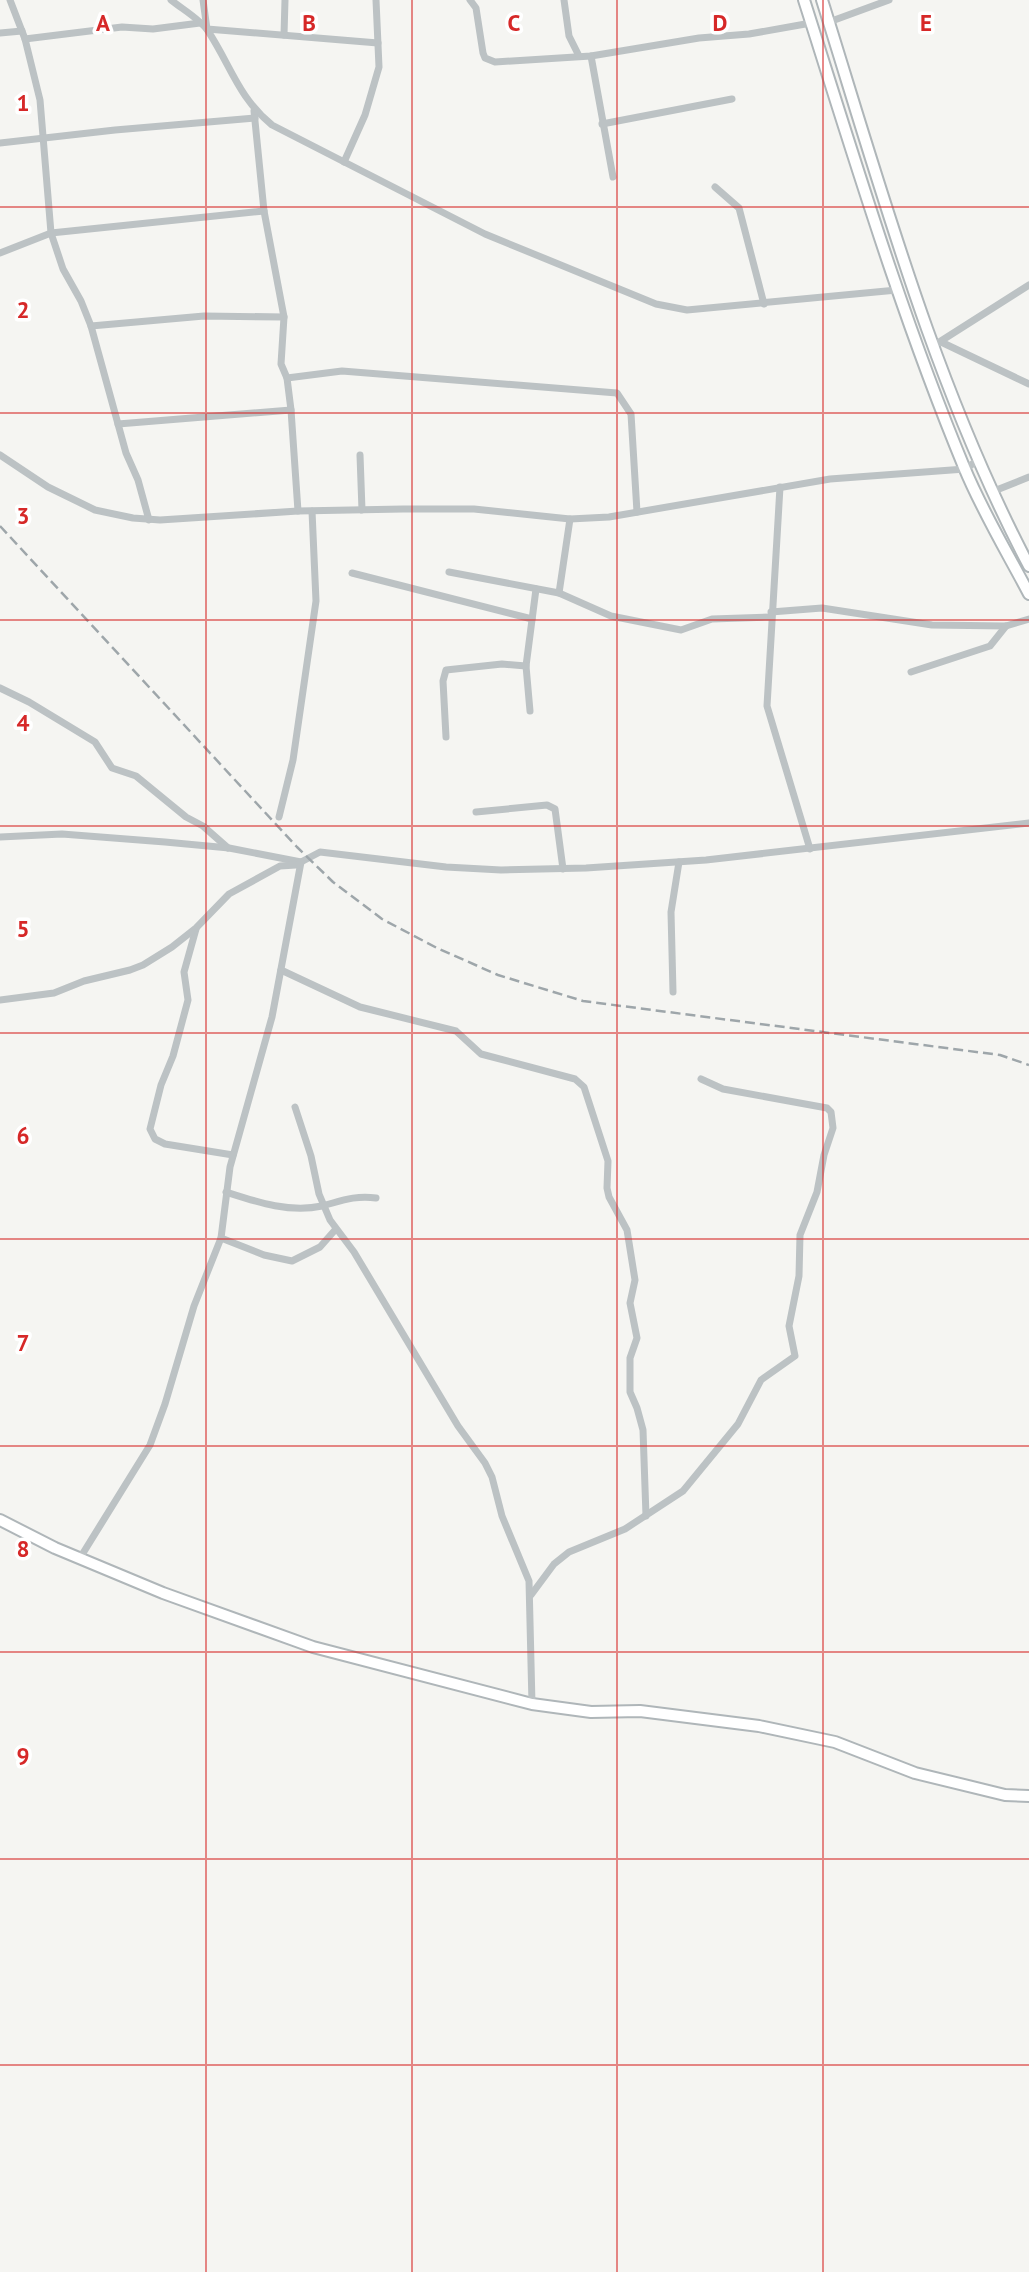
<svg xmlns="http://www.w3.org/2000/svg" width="1029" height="2272" font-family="'PT Sans',sans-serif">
<rect width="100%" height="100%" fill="#f5f5f2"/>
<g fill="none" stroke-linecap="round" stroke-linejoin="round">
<g stroke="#afb6b9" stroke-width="14">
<g id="secondary">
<path d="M804,0c50,157 97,315 160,467 18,44 43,85 65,127"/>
<path d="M822,0c60,192 113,387 207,566"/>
<polyline points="0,1520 55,1548 163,1593 313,1647 532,1704 591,1712 640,1711 759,1726 835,1742 915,1773 1005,1795 1029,1796"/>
</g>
</g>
<g stroke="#bcc2c4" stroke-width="7">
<polyline points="10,0 25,39 40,100 51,233 63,269 81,301 91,326 126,453 138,480 149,520"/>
<path d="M171,0c11,9 29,19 37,31 23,35 30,66 64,94l213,109 171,70 31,6 210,-20"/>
<polyline points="203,0 207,29 378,43"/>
<polyline points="470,0 476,8 483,53 485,58 495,62 591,56 699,38 749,34 811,23"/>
<polyline points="564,0 569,36 579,56"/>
<polyline points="829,22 889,0"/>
<polyline points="0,33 22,31"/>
<polyline points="284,35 285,0"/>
<polyline points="25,39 122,27 153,29 200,23"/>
<polyline points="591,56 613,177"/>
<polyline points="254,111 264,211 284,317 281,364 287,378 291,410 298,511"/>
<polyline points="602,124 732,99"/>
<polyline points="0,143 115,130 255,118"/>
<polyline points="344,162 365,115 379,67 376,0"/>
<polyline points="715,187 739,208 764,304"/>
<polyline points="0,253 51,233 264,211"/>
<polyline points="91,326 204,316 284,317"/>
<polyline points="941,342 1029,384"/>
<polyline points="933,346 1029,285"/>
<polyline points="287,378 342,371 617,393 631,414 637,512"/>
<polyline points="118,424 291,410"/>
<polyline points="0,455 48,487 95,510 133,518 160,520 298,511 403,509 474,509 570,519 609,517 830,479 965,469 980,459"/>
<polyline points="360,455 362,510"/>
<polyline points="780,487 767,706 810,849"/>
<polyline points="994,491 1029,477"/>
<polyline points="449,572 559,593 611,616 681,630 712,619 771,617"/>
<polyline points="352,573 532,619"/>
<polyline points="559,593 570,519"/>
<polyline points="771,612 822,608 932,625 1006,626 1029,619"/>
<polyline points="911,672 990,646 1006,626"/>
<polyline points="0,688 29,702 95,742 112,768 136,776 186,817 203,826 228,848"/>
<polyline points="530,711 526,666 536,589"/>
<polyline points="446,737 443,681 446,670 502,664 526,666"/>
<polyline points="476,812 547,805 555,809 563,869"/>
<polyline points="279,817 293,760 316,601 312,511"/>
<polyline points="0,837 62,834 165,842 229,848 301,862 320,852 446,867 501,870 586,868 706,860 1029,823"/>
<polyline points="196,929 184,972 188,1000 173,1056 161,1085 150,1129 155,1139 165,1144 233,1155"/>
<polyline points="281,970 360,1007 456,1031 481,1054 575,1079 584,1087 608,1161 607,1188 609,1197 627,1230 635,1280 630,1303 637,1338 630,1358 630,1392 637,1408 643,1430 646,1516"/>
<polyline points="673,992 671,912 679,862"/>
<polyline points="0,1000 54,993 84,981 130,970 143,965 172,947 196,928 229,894 280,866 296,865"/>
<polyline points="295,1107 311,1156 319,1194 330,1220 354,1252 458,1426 485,1463 492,1477 502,1516 529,1581 532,1704"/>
<path d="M226,1192c31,10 63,21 96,14 19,-5 33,-11 54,-8"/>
<polyline points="221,1238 264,1255 292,1261 320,1247 335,1230"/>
<polyline points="80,1558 150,1445 165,1404 194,1306 221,1238 230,1167 272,1017 301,862"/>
<polyline points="531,1595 554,1564 569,1552 625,1529 683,1491 738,1424 761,1380 795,1356 789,1326 799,1276 800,1235 817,1192 824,1155 833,1128 831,1112 827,1108 723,1089 701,1079"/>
</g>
<use href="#secondary" stroke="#fff" stroke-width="10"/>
<polyline stroke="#9ea6aa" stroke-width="2.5" stroke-dasharray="10 5" stroke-linecap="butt" points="0,526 297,847 333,882 382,919 437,948 498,975 583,1001 1000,1055 1029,1065"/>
</g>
<path fill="none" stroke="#d62828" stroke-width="2" stroke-opacity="0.55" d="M206,0v2272M412,0v2272M617,0v2272M823,0v2272M0,207h1029M0,413h1029M0,620h1029M0,826h1029M0,1033h1029M0,1239h1029M0,1446h1029M0,1652h1029M0,1859h1029M0,2065h1029"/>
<g font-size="23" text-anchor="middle" font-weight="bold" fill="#d62828" stroke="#fff" stroke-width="7" stroke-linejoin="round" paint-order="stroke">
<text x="103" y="31">A</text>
<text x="309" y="31">B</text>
<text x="514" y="31">C</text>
<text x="720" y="31">D</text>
<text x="926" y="31">E</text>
<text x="23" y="111">1</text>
<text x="23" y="318">2</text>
<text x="23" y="524">3</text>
<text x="23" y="731">4</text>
<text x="23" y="937">5</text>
<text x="23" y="1144">6</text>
<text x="23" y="1351">7</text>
<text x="23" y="1557">8</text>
<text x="23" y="1764">9</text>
</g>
</svg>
